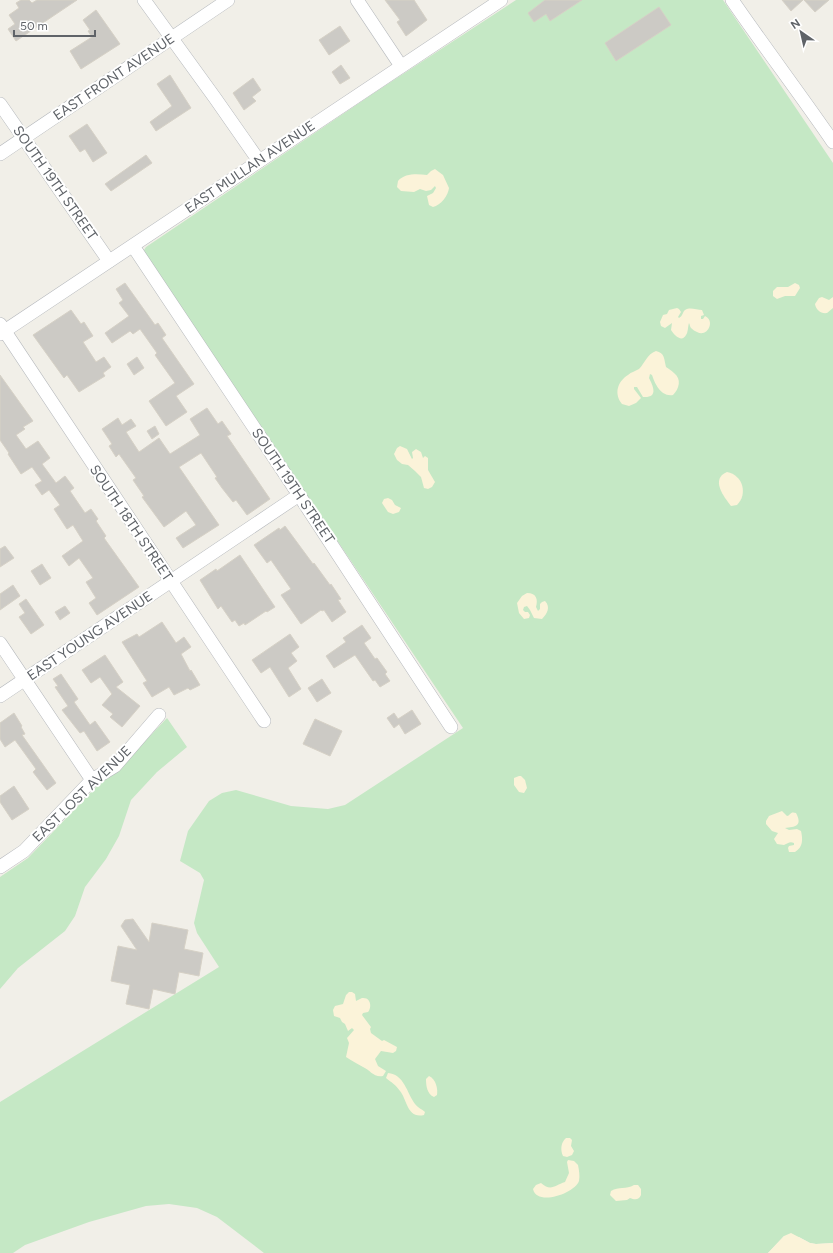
<svg xmlns="http://www.w3.org/2000/svg" width="833" height="1253" font-family="Figtree,sans-serif">
<rect width="100%" height="100%" fill="#f1efe8"/>
<g fill="#c5e8c5">
<polygon points="516,0 723,0 833,163 833,1243 816,1244 810,1243 799,1237 784,1236 768,1253 264,1253 217,1217 197,1208 169,1204 146,1206 89,1222 25,1245 13,1253 0,1253 0,1102 219,967 197,933 194,923 204,880 200,873 180,861 188,831 209,801 222,793 236,790 291,806 328,809 345,805 463,728 145,254 144,250 146,247 374,93"/>
<polygon points="167,718 187,747 157,772 131,800 119,836 106,859 85,887 75,916 65,931 18,968 0,989 0,877 28,858 97,786 117,771"/>
</g>
<g fill="#fbf3d9">
<path d="M435,169l8,6 6,13c-1,8 -8,17 -16,19l-4,-2 -2,-9 6,-3 3,-5 -1,-2 -4,4 -5,1 -6,-2 -6,3 -13,-1 -4,-4 1,-6c7,-8 19,-7 29,-6l4,-4z"/>
<polygon points="795,283 799,285 800,288 795,296 785,296 777,299 773,296 773,291 777,287 788,287"/>
<path d="M833,297v11l-6,5c-6,1 -11,-3 -12,-9l4,-6 3,-1 7,3z"/>
<path d="M677,308l2,1 2,3 -3,5 1,1c2,-1 3,-3 4,-5 3,-8 13,-3 19,-3l2,5 -3,1v3h2l2,-3c11,5 2,22 -8,16 -2,-1 -4,-2 -6,-4 -1,-1 -1,-3 -2,-5 -1,3 -1,10 -3,12 -4,8 -12,0 -15,-5l1,-7 -7,5 -4,-2 -1,-4 3,-7 4,-1 2,-4z"/>
<path d="M656,351c9,2 8,8 10,16 3,2 6,4 8,6 8,6 5,16 -1,22 -12,2 -18,-11 -21,-20l-2,-1 -1,4c4,8 10,20 -6,19l-6,-10h-3v2l7,9 -5,5 -7,3 -7,-2c-8,-10 -5,-22 6,-29 3,-3 8,-4 11,-6 6,-6 8,-15 17,-18z"/>
<polygon points="400,446 407,449 412,459 413,458 412,452 416,449 421,452 423,458 425,456 428,458 428,470 435,482 432,487 428,489 424,488 421,477 415,471 408,465 402,464 397,460 394,454 397,448"/>
<path d="M727,472c16,3 21,22 10,33l-6,1c-7,-9 -21,-27 -4,-34z"/>
<polygon points="388,498 392,500 395,505 401,508 399,512 393,514 388,512 382,503 384,499"/>
<path d="M527,593c10,0 11,7 9,14l2,4 2,-2v-5l2,-2 3,-1c6,6 2,13 -3,18l-8,-1 -4,-8 -3,-4 -3,1 -1,3 2,2h3l2,3 -1,3 -5,1 -5,-6 -2,-10 5,-7z"/>
<polygon points="519,776 521,776 525,780 527,788 524,793 519,792 514,785 514,778"/>
<path d="M782,811l5,5c4,-1 3,-5 9,-3 7,13 -1,14 -11,15l4,2 8,-1 4,2c2,9 2,16 -6,21h-6l-1,-4 1,-2 5,-1v-2c-4,-2 -6,0 -10,2l-7,-1 -3,-5 4,-6 -6,-2 -6,-7v-3l3,-5z"/>
<path d="M349,992h3l3,2 1,7c2,-1 4,-2 6,-3 9,-1 10,9 6,14l-5,1 -1,2 9,12 -1,2 1,4 11,8 2,-1 13,7 -1,4 -3,2 -12,-2 -6,8 3,7 8,5 -3,5c-9,2 -13,-6 -20,-9 -6,-3 -12,-7 -17,-10l3,-14 -2,-5 7,-8 -2,-2 -4,3 -3,-7 -3,-2 -2,-4 -6,-2 -1,-6 2,-4 8,-2 3,-9z"/>
<path d="M388,1073c16,1 19,20 27,31 3,4 7,5 10,8l-1,3c-17,4 -17,-16 -24,-24 -4,-6 -9,-9 -14,-13z"/>
<path d="M429,1076c7,3 9,13 8,19l-3,2c-7,-3 -8,-11 -8,-18z"/>
<path d="M566,1138h4l2,2 -1,6 3,5 -2,4 -5,2 -4,-1c-3,-6 -2,-14 3,-18z"/>
<path d="M568,1160l6,1 4,4c1,5 2,11 1,16 -4,12 -42,26 -46,8l3,-4 5,-2c10,9 14,2 24,-1l4,-9 -2,-11z"/>
<path d="M634,1185h4l3,4v6c-2,5 -6,5 -11,3l-3,2 -11,1 -6,-6 1,-4c8,-5 15,-1 23,-6z"/>
<polygon points="791,1233 810,1243 816,1244 833,1243 833,1253 765,1253 768,1253 784,1236"/>
</g>
<g fill="#cccac5" stroke="#d6d1c6">
<polygon points="21,0 29,0 32,3 37,0 77,0 16,41 8,29 15,24 9,15 19,8 16,3"/>
<polygon points="385,0 414,0 427,20 406,36 397,22 400,20"/>
<polygon points="545,0 582,0 550,21 546,14 534,22 528,13"/>
<polygon points="782,0 803,0 791,11"/>
<polygon points="804,0 829,0 815,12"/>
<polygon points="659,7 671,25 616,61 605,43"/>
<polygon points="96,10 120,44 81,69 70,51 92,37 88,31 90,30 83,20"/>
<polygon points="340,26 350,41 329,55 319,40"/>
<polygon points="341,65 350,78 340,84 332,72"/>
<polygon points="170,75 191,108 156,131 150,122 172,106 157,84"/>
<polygon points="253,78 261,90 252,97 256,101 244,110 233,93"/>
<polygon points="87,124 107,153 93,162 85,149 80,152 69,136"/>
<polygon points="146,155 152,163 111,191 105,184"/>
<polygon points="125,283 155,325 158,323 166,335 162,338 194,384 176,396 187,412 166,426 149,401 175,383 155,355 157,353 140,329 133,334 130,331 112,343 105,333 129,316 119,303 123,300 116,289"/>
<polygon points="71,310 81,324 84,322 93,336 83,342 96,362 104,357 111,367 103,373 105,376 79,392 67,375 64,378 33,335"/>
<polygon points="137,357 144,368 134,375 127,364"/>
<polygon points="0,375 33,421 23,427 25,429 16,435 26,449 38,441 50,458 42,464 56,483 65,476 74,488 70,491 85,513 91,509 98,519 96,521 106,536 104,538 139,587 97,615 89,603 96,598 86,582 93,578 79,558 69,566 62,556 83,541 73,525 67,529 54,509 60,505 49,490 42,495 35,485 42,481 32,467 21,474 8,454 9,453 0,440"/>
<polygon points="207,408 218,424 222,421 231,434 227,436 270,499 247,515 236,500 233,502 222,488 215,478 217,477 201,453 179,467 219,525 183,548 176,538 196,525 186,511 164,527 142,497 144,496 133,480 136,478 119,454 116,457 109,446 112,444 102,429 118,418 122,425 131,419 136,426 126,432 139,452 159,438 170,454 200,435 190,419"/>
<polygon points="155,426 159,434 152,439 147,431"/>
<polygon points="285,526 313,564 314,563 330,585 331,584 341,599 338,600 346,612 332,622 324,610 322,611 321,610 301,624 281,595 291,589 271,560 267,563 254,545 279,528 280,530"/>
<polygon points="5,546 14,558 0,567 0,549"/>
<polygon points="240,555 275,607 267,612 266,611 245,625 244,623 239,626 235,620 232,622 221,606 218,609 200,580 216,569 217,571"/>
<polygon points="42,564 51,578 40,585 31,571"/>
<polygon points="13,585 20,596 0,610 0,594"/>
<polygon points="26,599 44,625 31,634 19,617 25,613 19,604"/>
<polygon points="65,606 70,613 60,620 55,612"/>
<polygon points="162,622 176,643 184,637 191,647 181,654 190,671 191,670 200,685 190,690 188,688 174,695 169,687 152,697 143,683 147,681 122,642 137,634 139,637"/>
<polygon points="362,625 371,638 364,643 375,659 377,658 387,672 385,674 390,681 380,687 375,680 373,681 355,655 334,668 326,656 346,642 343,638"/>
<polygon points="290,634 299,647 291,653 297,661 288,668 301,689 289,697 270,667 261,673 252,660"/>
<polygon points="105,655 123,682 116,687 140,706 122,727 110,717 113,714 102,705 112,694 100,677 91,683 82,670"/>
<polygon points="61,674 78,699 74,702 90,725 95,721 110,742 97,751 84,731 80,733 62,710 68,706 55,687 58,686 53,679"/>
<polygon points="322,679 331,693 317,702 308,688"/>
<polygon points="412,710 421,724 405,734 399,724 394,728 387,718 394,713 398,719"/>
<polygon points="14,713 22,726 21,727 25,734 22,735 56,783 47,790 33,772 36,769 15,740 5,747 0,739 0,723"/>
<polygon points="315,719 342,731 330,756 303,744"/>
<polygon points="14,786 29,809 12,820 0,802 0,796"/>
<polygon points="133,919 149,942 152,923 188,930 184,949 203,953 199,976 179,972 175,994 153,989 149,1009 126,1004 130,985 111,981 118,946 137,950 121,926 125,920"/>
</g>
<g fill="none" stroke-linecap="round" stroke-linejoin="round">
<g stroke="#b5b8bc" stroke-width="14">
<g id="minor">
<polyline points="144,0 215,98 259,161"/>
<polyline points="357,0 401,66"/>
<path d="M732,0c33,48 68,94 101,142"/>
<polyline points="0,104 109,261"/>
<polyline points="0,154 228,0"/>
<polyline points="133,246 299,495 451,727"/>
<polyline points="0,324 264,721"/>
<polyline points="0,334 501,0"/>
<polyline points="0,643 92,780"/>
<polyline points="0,696 299,495"/>
<polyline points="0,867 24,851 92,780 115,766 159,715"/>
</g>
</g>
<use href="#minor" stroke="#fff" stroke-width="13"/>
</g>
<g text-anchor="middle" dominant-baseline="central" stroke-width="4" stroke-linejoin="round" paint-order="stroke">
<g font-size="14" fill="#5f6368" stroke="#fff">
<text transform="translate(114 77) rotate(-34)">EAST FRONT AVENUE</text>
<text transform="translate(250 167) rotate(-34)">EAST MULLAN AVENUE</text>
<text transform="translate(55 183) rotate(55)">SOUTH 19TH STREET</text>
<text transform="translate(293 486) rotate(56)">SOUTH 19TH STREET</text>
<text transform="translate(131 523) rotate(56)">SOUTH 18TH STREET</text>
<text transform="translate(90 636) rotate(-34)">EAST YOUNG AVENUE</text>
<text transform="translate(82 794) rotate(-44)">EAST LOST AVENUE</text>
</g>
</g>
<g transform="translate(801 32) rotate(326)" stroke="#ffffff" stroke-width="3" paint-order="stroke">
<path d="M0-3L7 15L0 10L-7 15Z" fill="#5f6368"/>
<text y="-6" font-size="11" font-weight="bold" text-anchor="middle" fill="#5f6368">N</text>
</g>
<path d="M14 30v6h81v-6" fill="none" stroke="#5f6368" stroke-width="2"/>
<text x="20" y="30" font-size="12" fill="#5f6368" stroke="#ffffff" stroke-width="3" paint-order="stroke">50 m</text>
</svg>
